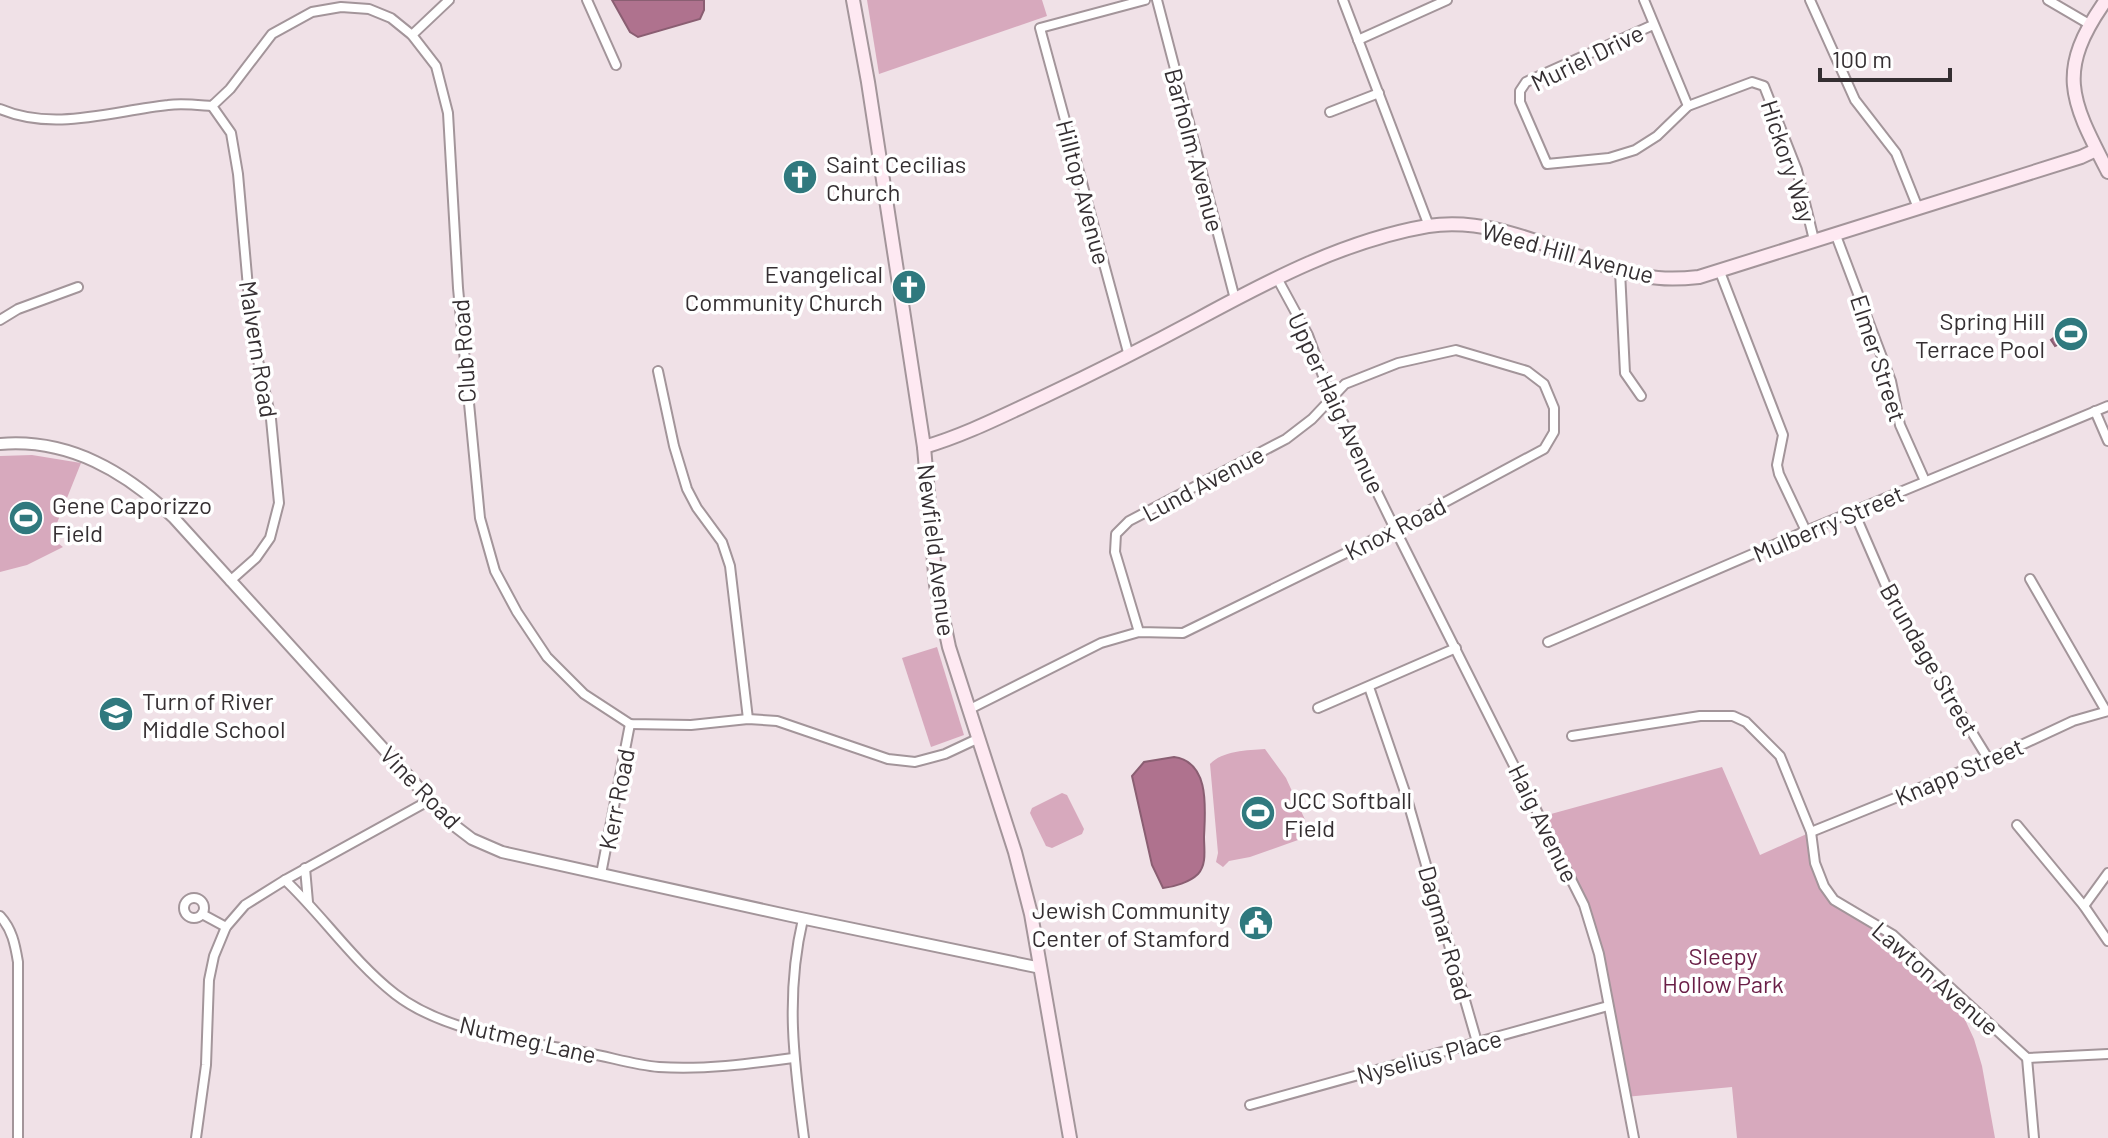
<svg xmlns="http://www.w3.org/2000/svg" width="2108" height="1138" font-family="Barlow,sans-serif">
<rect width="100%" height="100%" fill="#f0e1e7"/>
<g fill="#d7a9bd">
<polygon points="867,0 1042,0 1047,16 879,74"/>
<polygon points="32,455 81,463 51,538 63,547 27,565 0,572 0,456"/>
<polygon points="937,647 964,735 931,747 902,658"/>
<path d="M1265,749l21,29 26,57 -62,22 -21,4 -6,6 -7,-5 2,-9 -8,-89c12,-13 38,-14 55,-15z"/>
<polygon points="1722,767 1760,855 1811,832 1812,848 1834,900 1881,926 1948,983 1974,1039 1982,1066 1995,1138 1737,1138 1732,1087 1625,1097 1591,925 1540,817"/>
<polygon points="1062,793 1067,795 1084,829 1082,834 1052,848 1046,846 1030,813 1032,808"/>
</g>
<g fill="#af728e" stroke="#8a5e72" stroke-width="2">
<polygon points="612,0 704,0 704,10 700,19 638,37 630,32"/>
<polygon points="2080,325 2086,339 2071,345 2068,340 2055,346 2051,340 2065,329"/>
<path d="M1174,757c37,5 31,54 30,80 0,12 3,27 -6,37 -8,8 -24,13 -35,14l-11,-23 -20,-89 12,-14z"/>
</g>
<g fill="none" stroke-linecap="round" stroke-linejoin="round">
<g stroke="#a3959a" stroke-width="12">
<g id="minor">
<polyline points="587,0 616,65"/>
<polyline points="1157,0 1235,299"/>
<polyline points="1343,0 1429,226"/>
<polyline points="1644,0 1688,106"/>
<polyline points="1810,0 1855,100 1896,153 1918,208"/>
<polyline points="2048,0 2089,24"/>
<polyline points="1653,25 1526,82 1520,91 1520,102 1547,164 1609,158 1635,150 1657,136 1688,106 1752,82 1764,86 1797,170 1814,240"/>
<polyline points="412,35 449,0"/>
<polyline points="1358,40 1447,0"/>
<polyline points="212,106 231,133 238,174 252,333 271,419 279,503 270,538 256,558 230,581"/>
<path d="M0,109c54,23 112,2 168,-4 14,-2 30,0 44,1l18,-17 42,-55 40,-22 29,-5 28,2 22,9 21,17 24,31 12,47 10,175 22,230 15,53 22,41 30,45 37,37 46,30 61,1 57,-6 29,2 111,38 27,3 30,-8 32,-15"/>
<polyline points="1330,112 1379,93"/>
<polyline points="1835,233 1891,381 1900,425 1925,481"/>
<polyline points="1620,271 1625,373 1641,396"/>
<polyline points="1720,272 1783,435 1777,465 1779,474 1806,531"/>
<polyline points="1277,278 1308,335 1331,398 1395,529 1584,905 1599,954 1634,1138"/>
<polyline points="0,320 18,309 78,287"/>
<polyline points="1129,356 1040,28 1145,0"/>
<polyline points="658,371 674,446 687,489 697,508 722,542 730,566 748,719"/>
<polyline points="2095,411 2108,441"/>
<polyline points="1854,512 1896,609 1989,760"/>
<polyline points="2030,579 2106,711"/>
<polyline points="1548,642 1806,531 2108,406"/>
<polyline points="1369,687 1405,792 1477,1042"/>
<polyline points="1318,708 1456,648"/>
<polyline points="968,710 1101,643 1139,632 1183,633 1395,529 1544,449 1554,432 1554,408 1544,384 1527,371 1456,350 1398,363 1345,384 1312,419 1286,439 1129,521 1116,534 1115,552 1139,632"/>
<polyline points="1572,736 1700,716 1733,716 1746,722 1780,756 1811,832 1815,863 1824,886 1834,900 1893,935 2027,1058 2108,1054"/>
<polyline points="2017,825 2084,906 2108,941"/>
<polyline points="1811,832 1989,760 2073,721 2108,711"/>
<polyline points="305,868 308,902"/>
<polyline points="601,874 630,724"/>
<path d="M285,880c38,36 68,81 110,114 50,39 131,47 192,59 23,4 48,12 72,14 44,3 90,-3 134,-9"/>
<circle cx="194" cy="908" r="10"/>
<polyline points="2084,906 2108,873"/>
<polyline points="202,914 226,927"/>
<path d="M0,916c12,13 15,28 18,46v176"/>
<path d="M803,919c-18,76 -9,143 1,219"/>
<polyline points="2027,1058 2034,1138"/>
<polyline points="1250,1105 1608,1006"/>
<polyline points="196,1138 206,1065 209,980 214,956 226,927 245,905 285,880 430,800"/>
</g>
</g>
<g stroke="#a3959a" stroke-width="14">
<path id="tertiary" d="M0,444c69,-6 126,28 174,74l256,282 25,26 17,13 30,13 289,64 250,52"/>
</g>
<g stroke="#a3959a" stroke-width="16">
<g id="secondary">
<polyline points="853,0 868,82 924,447 936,585 949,647 1015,852 1031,914 1070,1138"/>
<path d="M2106,0c-51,72 -35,100 2,172"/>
<path d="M924,447c41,-12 78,-31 117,-49 53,-25 105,-51 157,-79 72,-39 148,-79 230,-93 76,-12 144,37 217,50 18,4 36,3 54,1l382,-120 15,-7"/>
</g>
</g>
<use href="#minor" stroke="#fff" stroke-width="8"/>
<use href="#tertiary" stroke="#fff" stroke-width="10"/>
<use href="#secondary" stroke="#fee9f2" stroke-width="12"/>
</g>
<defs>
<g id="church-disc" transform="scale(1.8)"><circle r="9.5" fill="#30797e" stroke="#fff"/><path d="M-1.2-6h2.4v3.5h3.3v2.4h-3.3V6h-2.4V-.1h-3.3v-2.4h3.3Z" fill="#fff"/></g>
<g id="stadium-disc" transform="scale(1.8)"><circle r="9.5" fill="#30797e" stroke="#fff"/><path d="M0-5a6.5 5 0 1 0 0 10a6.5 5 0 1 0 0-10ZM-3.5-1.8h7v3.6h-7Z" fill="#fff"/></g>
<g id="school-disc" transform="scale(1.8)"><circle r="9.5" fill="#30797e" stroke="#fff"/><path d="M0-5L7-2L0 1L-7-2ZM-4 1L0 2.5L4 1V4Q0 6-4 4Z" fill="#fff"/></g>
<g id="civic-disc" transform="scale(1.8)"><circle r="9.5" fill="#30797e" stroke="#fff"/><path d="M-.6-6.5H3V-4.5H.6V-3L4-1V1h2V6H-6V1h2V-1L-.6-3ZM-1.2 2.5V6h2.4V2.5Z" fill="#fff"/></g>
</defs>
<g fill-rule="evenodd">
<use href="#church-disc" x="800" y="177"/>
<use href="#church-disc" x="909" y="287"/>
<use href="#stadium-disc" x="2071" y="334"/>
<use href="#stadium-disc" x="26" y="518"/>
<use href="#school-disc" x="116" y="714"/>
<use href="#stadium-disc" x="1258" y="813"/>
<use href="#civic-disc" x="1256" y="923"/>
</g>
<g text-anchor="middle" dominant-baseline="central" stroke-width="7" stroke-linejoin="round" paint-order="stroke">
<g font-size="24" fill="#352f32" stroke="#fff">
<text transform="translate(1587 57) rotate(-26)">Muriel Drive</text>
<text transform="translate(1195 150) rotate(75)">Barholm Avenue</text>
<text transform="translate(1789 161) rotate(72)">Hickory Way</text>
<text transform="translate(1084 192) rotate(75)">Hilltop Avenue</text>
<text transform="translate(1568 252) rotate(15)">Weed Hill Avenue</text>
<text transform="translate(259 349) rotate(81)">Malvern Road</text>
<text transform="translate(463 351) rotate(-94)">Club Road</text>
<text transform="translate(1879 358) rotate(72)">Elmer Street</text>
<text transform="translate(1337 403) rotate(65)">Upper Haig Avenue</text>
<text transform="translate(1203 483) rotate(-28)">Lund Avenue</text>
<text transform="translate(1828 523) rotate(-23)">Mulberry Street</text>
<text transform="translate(1395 528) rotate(-27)">Knox Road</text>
<text transform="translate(937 550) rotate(83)">Newfield Avenue</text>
<text transform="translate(1930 659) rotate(60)">Brundage Street</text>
<text transform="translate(1959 771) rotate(-23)">Knapp Street</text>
<text transform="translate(421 787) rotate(46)">Vine Road</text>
<text transform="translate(616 799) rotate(-79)">Kerr Road</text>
<text transform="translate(1544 823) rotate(64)">Haig Avenue</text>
<text transform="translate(1446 933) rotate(74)">Dagmar Road</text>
<text transform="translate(1936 978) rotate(41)">Lawton Avenue</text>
<text transform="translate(528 1039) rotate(13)">Nutmeg Lane</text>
<text transform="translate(1429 1056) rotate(-15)">Nyselius Place</text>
</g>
<g font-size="24" fill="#352f32" stroke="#fff" text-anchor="start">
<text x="826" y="163">Saint Cecilias<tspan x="826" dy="28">Church</tspan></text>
<text x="883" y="273" text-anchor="end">Evangelical<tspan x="883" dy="28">Community Church</tspan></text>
<text x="2045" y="320" text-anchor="end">Spring Hill<tspan x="2045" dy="28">Terrace Pool</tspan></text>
<text x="52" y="504">Gene Caporizzo<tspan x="52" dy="28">Field</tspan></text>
<text x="142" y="700">Turn of River<tspan x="142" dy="28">Middle School</tspan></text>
<text x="1284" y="799">JCC Softball<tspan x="1284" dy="28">Field</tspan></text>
<text x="1230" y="909" text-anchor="end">Jewish Community<tspan x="1230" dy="28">Center of Stamford</tspan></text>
</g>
<g font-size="24" fill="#6a1f47" stroke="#fff">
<text x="1723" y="955">Sleepy<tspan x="1723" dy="28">Hollow Park</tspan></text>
</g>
</g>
<path d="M1820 68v12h130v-12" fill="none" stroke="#352f32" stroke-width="4"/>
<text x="1832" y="68" font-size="24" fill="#352f32" stroke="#ffffff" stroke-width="6" paint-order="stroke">100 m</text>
</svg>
